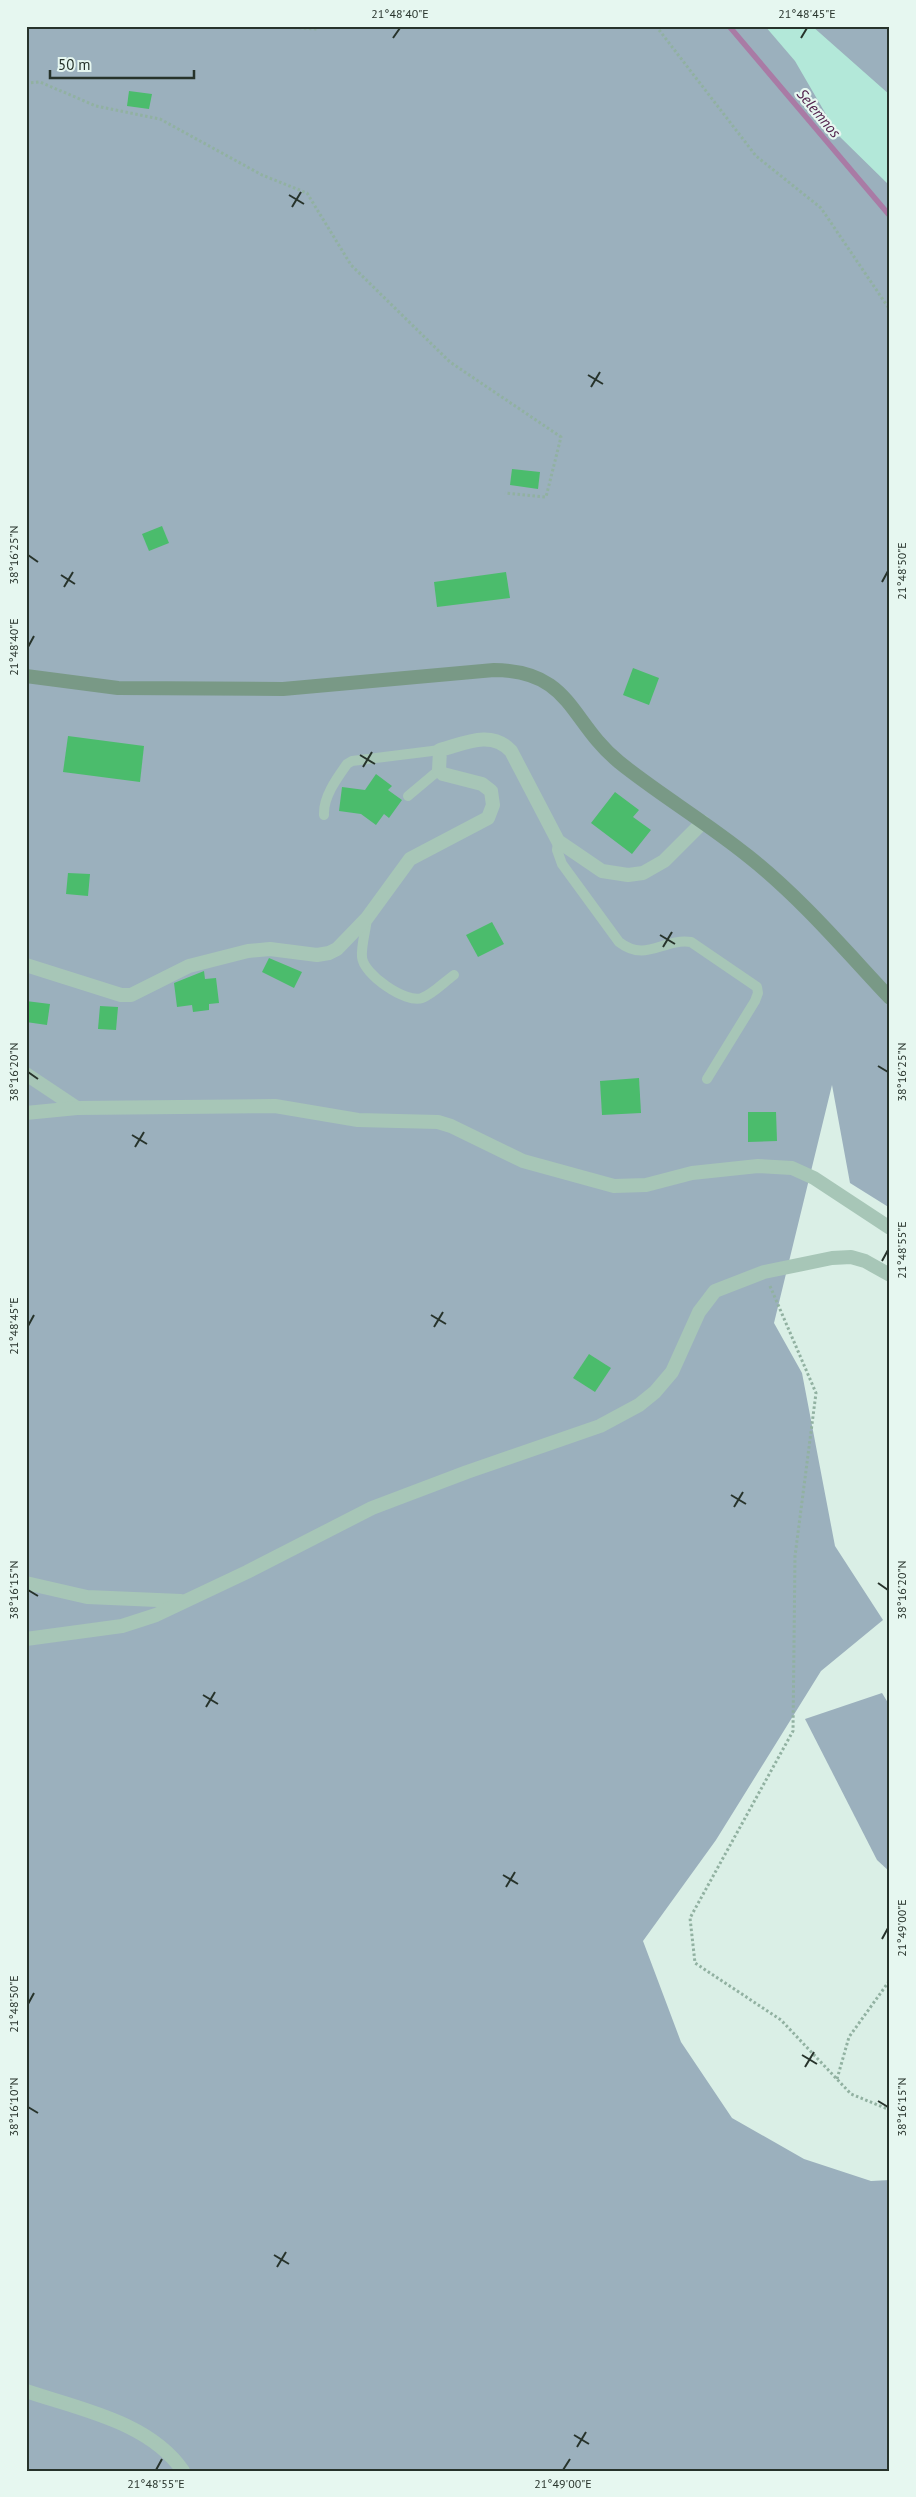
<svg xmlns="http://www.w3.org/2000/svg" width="916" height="2497" font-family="'PT Sans',sans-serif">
<rect width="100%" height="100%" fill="#daefe6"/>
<g fill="#9bb0bd">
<polygon points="26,26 890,26 890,1208 850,1183 832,1085 774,1323 802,1373 835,1546 883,1620 821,1671 716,1840 643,1941 681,2042 732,2118 804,2159 871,2181 890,2180 890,2471 26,2471"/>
<polygon points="882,1693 890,1706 890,1872 877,1860 805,1719"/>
</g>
<polygon fill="#b3e8d9" points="765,26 812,26 890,95 890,186 838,135 795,61"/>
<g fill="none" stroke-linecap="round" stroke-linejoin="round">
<polyline stroke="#a97ba5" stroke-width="5.5" points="729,26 890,216"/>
</g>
<g fill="#4bbc6c">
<polygon points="129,91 152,94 149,109 127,106"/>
<polygon points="512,469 540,472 538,489 510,485"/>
<polygon points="162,526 169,543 149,551 142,534"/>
<polygon points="506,572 510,598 437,607 434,582"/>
<polygon points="633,668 659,678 649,705 623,695"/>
<polygon points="68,736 144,746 140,782 63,772"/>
<polygon points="376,774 392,786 388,790 402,800 389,818 384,814 376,825 361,814 339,811 342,787 365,790"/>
<polygon points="615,792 639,810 633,817 651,830 632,854 591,823"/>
<polygon points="68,873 90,874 88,896 66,894"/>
<polygon points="492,922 504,944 478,957 466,935"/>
<polygon points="269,958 302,972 294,988 262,972"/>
<polygon points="204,971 205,979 216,978 219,1003 209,1004 209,1010 193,1012 192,1005 177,1007 174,983"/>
<polygon points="26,1001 50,1004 47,1025 26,1022"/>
<polygon points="100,1006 118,1007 116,1030 98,1029"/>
<polygon points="639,1078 641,1113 602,1115 600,1081"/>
<polygon points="748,1112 776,1112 777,1141 748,1142"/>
<polygon points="589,1354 611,1368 595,1392 573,1378"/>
</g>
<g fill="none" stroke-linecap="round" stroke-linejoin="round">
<g stroke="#91b1a1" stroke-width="3" stroke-dasharray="2.5 2.5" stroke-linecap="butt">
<polyline points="269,26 317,29 321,26"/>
<polyline points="656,26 756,156 821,208 890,310"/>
<polyline points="26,83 40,82 96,106 160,119 262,175 307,193 351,265 450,362 561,437 546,497 505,493"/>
<polyline points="770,1286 816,1393 795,1556 793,1731 690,1918 695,1963 781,2020 851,2094 890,2110"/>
<polyline points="837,2079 849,2037 890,1980"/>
</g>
<g stroke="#a7c6b7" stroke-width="10">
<polyline points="408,796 439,770"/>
<path d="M324,815c-1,-18 13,-37 23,-51l5,-3 88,-11"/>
<path d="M558,841l-1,9 5,14 57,78c27,21 44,-4 72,0l66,45 1,6 -3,8 -48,78"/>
<path d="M367,918c-1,12 -6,27 -5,39 1,17 44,47 60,41 11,-4 22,-16 32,-23"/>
</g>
<g stroke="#a7c6b7" stroke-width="14">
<path d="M26,965l95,30h10l58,-29 59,-15 22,-2 47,6 12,-2 8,-4 30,-31 43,-59 78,-41 5,-13 -2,-14 -9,-7 -39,-10 -4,-4 1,-20c23,-6 51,-21 71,1l47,90 44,30 26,4 15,-2 21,-12 39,-39"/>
<polyline points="26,1074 77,1108 275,1106 358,1120 438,1122 451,1126 523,1161 614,1186 646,1185 692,1173 758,1166 792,1168 814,1178 890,1228"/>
<polyline points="26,1113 77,1108"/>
<polyline points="26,1583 87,1597 181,1601"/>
<polyline points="26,1639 122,1626 156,1615 247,1572 372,1508 467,1472 600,1426 639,1405 655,1392 672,1372 699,1312 715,1291 764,1272 832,1258 851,1257 865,1261 890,1275"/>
<path d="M26,2391c53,18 124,31 157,80"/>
</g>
<path stroke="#799986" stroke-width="14" d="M26,676l92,12 165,1 211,-19c78,1 75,51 125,92 41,33 87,60 129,94 52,41 96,93 142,142"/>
</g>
<path fill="none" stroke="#27332b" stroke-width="2" d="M393,38l7,-10M801,38l6,-10M289,195l15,9M292,207l9,-15M588,375l15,9M591,387l9,-15M28,555l10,7M61,575l14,9M882,582l6,-11M64,587l9,-15M28,647l6,-11M360,755l15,9M363,767l9,-15M660,935l15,9M663,947l9,-15M878,1066l10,6M28,1072l10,7M132,1135l15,9M135,1147l9,-15M882,1261l6,-11M431,1315l15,9M28,1326l6,-11M434,1327l9,-15M731,1495l15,9M734,1507l9,-15M878,1583l10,7M28,1590l10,6M203,1695l15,9M206,1707l9,-15M503,1875l15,9M506,1887l9,-15M882,1939l6,-11M28,2004l6,-11M802,2055l15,9M805,2067l9,-15M878,2101l10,6M28,2107l10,6M274,2255l15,9M277,2267l9,-15M574,2435l15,9M577,2447l9,-15M156,2470l6,-11M563,2470l7,-11"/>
<g text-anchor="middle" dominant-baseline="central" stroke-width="4.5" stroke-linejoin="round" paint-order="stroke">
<g font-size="15" font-style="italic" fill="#51204b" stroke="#e6f7f0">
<text transform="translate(819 113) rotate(50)">Selemnos</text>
</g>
</g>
<rect width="916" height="2497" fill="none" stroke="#e6f7f0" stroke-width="55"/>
<path d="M50 70v8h144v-8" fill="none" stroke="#27332b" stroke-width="2.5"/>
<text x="58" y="70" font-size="15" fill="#27332b" stroke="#e6f7f0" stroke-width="4" paint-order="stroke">50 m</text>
<rect x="28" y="28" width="860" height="2442" fill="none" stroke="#27332b" stroke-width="2"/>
<g font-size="12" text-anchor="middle" fill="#27332b">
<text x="400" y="18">21°48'40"E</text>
<text x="807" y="18">21°48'45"E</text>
<text transform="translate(14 555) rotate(-90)" y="4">38°16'25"N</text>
<text transform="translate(902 571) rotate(-90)" y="4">21°48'50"E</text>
<text transform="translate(14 647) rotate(-90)" y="4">21°48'40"E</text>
<text transform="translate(14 1072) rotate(-90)" y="4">38°16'20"N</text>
<text transform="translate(902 1072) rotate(-90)" y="4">38°16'25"N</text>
<text transform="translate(902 1250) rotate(-90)" y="4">21°48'55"E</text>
<text transform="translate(14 1326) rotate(-90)" y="4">21°48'45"E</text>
<text transform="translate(14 1590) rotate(-90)" y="4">38°16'15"N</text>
<text transform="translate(902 1590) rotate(-90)" y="4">38°16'20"N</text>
<text transform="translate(902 1928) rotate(-90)" y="4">21°49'00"E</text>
<text transform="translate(14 2004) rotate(-90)" y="4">21°48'50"E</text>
<text transform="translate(14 2107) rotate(-90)" y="4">38°16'10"N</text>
<text transform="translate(902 2107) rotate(-90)" y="4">38°16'15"N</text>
<text x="156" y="2488">21°48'55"E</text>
<text x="563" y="2488">21°49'00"E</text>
</g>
</svg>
